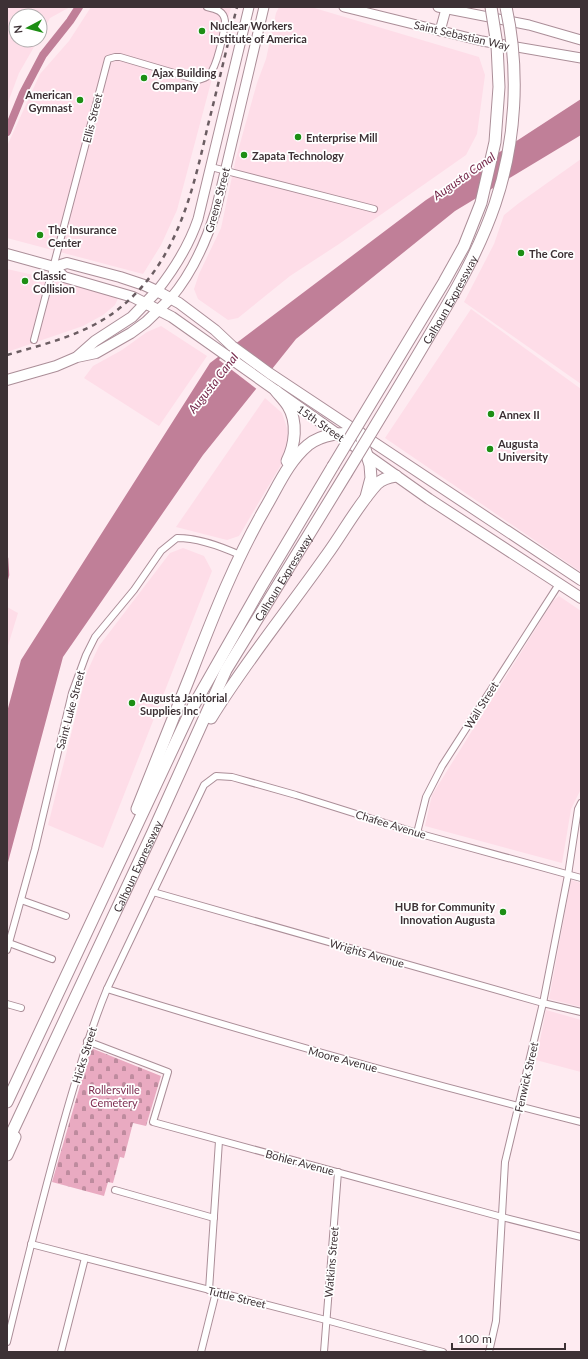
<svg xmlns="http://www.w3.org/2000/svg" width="588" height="1359" font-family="Lato,sans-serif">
<defs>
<pattern id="cemetery-stones" width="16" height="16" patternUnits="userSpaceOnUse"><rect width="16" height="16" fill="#e9aac1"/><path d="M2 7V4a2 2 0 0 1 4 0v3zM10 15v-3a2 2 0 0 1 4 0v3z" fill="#be8b9e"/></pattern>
</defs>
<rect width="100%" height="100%" fill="#feebf1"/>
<g fill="#fedde8">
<polygon points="7,7 70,7 50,18 40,36 40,16 16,16 16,40 38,40 19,73 7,105"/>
<polygon points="91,7 231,7 177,210 161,245 143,274 7,238 7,146 40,74 69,41"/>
<polygon points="279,7 311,7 479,57 485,75 477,134 466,155 339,244 290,276 238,318 228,320 198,299 194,289 199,274 221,228 236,158 257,83 266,59 276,13"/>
<polygon points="581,159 581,384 464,302 494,244 504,215 519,203"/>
<polygon points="7,269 60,281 118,298 115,305 103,315 83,326 7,352"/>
<polygon points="471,309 581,389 581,572 385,438"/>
<polygon points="161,326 207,356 159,426 84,378 93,366 122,350 147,332"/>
<polygon points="265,398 282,413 287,428 288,441 285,458 239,536 227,540 176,527"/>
<polygon points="183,548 204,556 212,571 103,848 48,825 87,672 99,646 170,553"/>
<polygon points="559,596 581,611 581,789 571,809 562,863 425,826 432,795 553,601"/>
<polygon points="7,607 18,613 7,649"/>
<polygon points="571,880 581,883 581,1007 549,999"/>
<polygon points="546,1010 581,1020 581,1072 536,1060"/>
</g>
<polygon fill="url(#cemetery-stones)" points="91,1048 161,1076 146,1126 133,1123 124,1158 120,1157 113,1183 108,1182 104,1196 52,1182"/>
<polygon fill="#c07f98" points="581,99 581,135 455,211 296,339 203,455 63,657 7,866 7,712 21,660 210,363 426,200"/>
<polygon fill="#feebf1" points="230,345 273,370 258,390 219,360"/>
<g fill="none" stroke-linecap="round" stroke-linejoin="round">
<polyline stroke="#c07f98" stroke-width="2.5" points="7,558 8,575 7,579"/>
<polyline stroke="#c07f98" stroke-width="8" points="7,132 23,93 43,55 70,21 79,7"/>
<g stroke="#ab8e98" stroke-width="8">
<g id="minor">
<polyline points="211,167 374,209"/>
<path d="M34,340l74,-281 7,-2h5l78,23c5,-1 8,-2 11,-5 8,-8 15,-42 16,-54 -1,-10 -9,-12 -18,-14"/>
<polyline points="417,833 426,797 442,766 559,584"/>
<polyline points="153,892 543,1003 581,1012"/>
<polyline points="21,900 66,916"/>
<polyline points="9,943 52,959"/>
<path d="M7,950l28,-101 37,-156 14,-38 9,-18 39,-47 27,-39 16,-13c22,0 43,8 63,17"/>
<path d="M107,989c157,49 315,93 474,133"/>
<polyline points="7,1004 21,1008"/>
<polyline points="87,1041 168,1072 153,1122 502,1217 581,1237"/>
<polyline points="115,1190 214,1218"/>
<polyline points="31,1244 326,1320 443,1352"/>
<polyline points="209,1290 219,1141"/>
<path d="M7,1342c19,-78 38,-155 60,-232 12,-41 24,-82 40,-121l97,-204 12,-9 16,1 64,18 121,38 164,45"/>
<polyline points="61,1352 85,1258"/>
<polyline points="201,1352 216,1292"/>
<polyline points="324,1352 338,1172"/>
<polyline points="489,1352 496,1321 505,1162 543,1003 568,875 578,809 581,803"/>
</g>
</g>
<g stroke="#ab8e98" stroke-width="11">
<g id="secondary">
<polyline points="344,7 482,41 581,58"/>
<polyline points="438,7 529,25 581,40"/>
<polyline points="440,31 446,9"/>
<path d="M157,291c18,-23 32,-45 41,-72l51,-212"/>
<path d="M171,298c22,-26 35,-56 45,-88l48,-203"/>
</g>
</g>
<g stroke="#ab8e98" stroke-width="12">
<g id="primary">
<polyline points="7,254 54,267 64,277 133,297 172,317 429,499 581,598"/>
<polyline points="54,267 67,263 120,277 144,285 157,291 179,303 215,330 232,346 269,373 581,580"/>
<polyline points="78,356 95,341 132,317 157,291"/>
<polyline points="7,380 56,366 77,357 96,353 131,333 146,322 171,298"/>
</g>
</g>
<g stroke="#ab8e98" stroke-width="13">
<g id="motorway">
<path d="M276,391c4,5 9,10 12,15 10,16 7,39 -1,55"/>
<path d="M211,718c35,-57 77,-108 115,-162 17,-23 31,-50 51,-72 5,-5 12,-7 19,-8"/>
<path d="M137,809c18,-46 37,-92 55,-138 22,-57 44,-113 75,-166 12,-21 22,-44 41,-60 15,-12 34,-12 52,-12l10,32 1,13 -5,19"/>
<polyline points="7,1102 190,712 261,587 333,466"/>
<path id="s1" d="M7,1143l145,-309 74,-164 120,-196"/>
<polyline points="7,1155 15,1137"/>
</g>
</g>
<use href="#minor" stroke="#fff" stroke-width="6"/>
<use href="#secondary" stroke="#fff" stroke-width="9"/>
<use href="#primary" stroke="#fff" stroke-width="10"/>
<use href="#motorway" stroke="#fff" stroke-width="11"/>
<path stroke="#6b5d62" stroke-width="2.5" stroke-dasharray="5 5" stroke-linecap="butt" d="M7,355c38,-11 77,-20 109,-44 60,-46 76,-116 92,-186 10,-39 19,-79 29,-118"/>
<g stroke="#ab8e98" stroke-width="13" stroke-linecap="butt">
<g id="motorway-bridge">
<polyline points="333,466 444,282 464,246 481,203 495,142 499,87 497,45 491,7"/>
<path id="s2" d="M346,474c28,-46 56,-92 83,-138 25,-42 50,-85 66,-132 21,-62 25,-133 11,-197"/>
</g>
</g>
<use href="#motorway-bridge" stroke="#fff" stroke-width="11"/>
</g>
<g fill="#1d8e14" stroke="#fff" stroke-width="1.5">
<circle cx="202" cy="31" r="4"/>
<circle cx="144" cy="78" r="4"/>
<circle cx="80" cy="100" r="4"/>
<circle cx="298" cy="137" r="4"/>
<circle cx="244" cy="155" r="4"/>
<circle cx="40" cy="235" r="4"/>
<circle cx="521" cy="253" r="4"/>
<circle cx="25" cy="281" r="4"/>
<circle cx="491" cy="414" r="4"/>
<circle cx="490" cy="449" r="4"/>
<circle cx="132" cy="703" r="4"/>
<circle cx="503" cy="912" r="4"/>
</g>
<g text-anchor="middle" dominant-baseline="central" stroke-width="3.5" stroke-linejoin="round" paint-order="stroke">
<g font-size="11" font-weight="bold" fill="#3d3135" stroke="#fff" text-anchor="start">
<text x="210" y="25">Nuclear Workers<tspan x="210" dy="13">Institute of America</tspan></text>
<text x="152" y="72">Ajax Building<tspan x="152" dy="13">Company</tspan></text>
<text x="72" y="94" text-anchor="end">American<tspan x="72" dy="13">Gymnast</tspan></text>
<text x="306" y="137">Enterprise Mill</text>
<text x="252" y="155">Zapata Technology</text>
<text x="48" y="229">The Insurance<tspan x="48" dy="13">Center</tspan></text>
<text x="529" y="253">The Core</text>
<text x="33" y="275">Classic<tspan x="33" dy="13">Collision</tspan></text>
<text x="499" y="414">Annex II</text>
<text x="498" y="443">Augusta<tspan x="498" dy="13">University</tspan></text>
<text x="140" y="697">Augusta Janitorial<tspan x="140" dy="13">Supplies Inc</tspan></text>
<text x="495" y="906" text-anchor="end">HUB for Community<tspan x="495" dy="13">Innovation Augusta</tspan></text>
</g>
<g font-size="11" fill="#3d3135" stroke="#fff">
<text transform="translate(462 35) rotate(13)">Saint Sebastian Way</text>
<text transform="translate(92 118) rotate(-76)">Ellis Street</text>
<text transform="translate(217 200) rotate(-75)">Greene Street</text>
<text stroke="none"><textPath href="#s2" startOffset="203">Calhoun Expressway</textPath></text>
<text transform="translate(321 423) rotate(35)">15th Street</text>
<text stroke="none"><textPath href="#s1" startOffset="630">Calhoun Expressway</textPath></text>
<text transform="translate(481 705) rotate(-58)">Wall Street</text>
<text transform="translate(70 710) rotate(-75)">Saint Luke Street</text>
<text transform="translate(391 824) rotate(17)">Chafee Avenue</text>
<text stroke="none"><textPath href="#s1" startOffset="306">Calhoun Expressway</textPath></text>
<text transform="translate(367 953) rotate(16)">Wrights Avenue</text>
<text transform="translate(84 1055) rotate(-73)">Hicks Street</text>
<text transform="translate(343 1059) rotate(15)">Moore Avenue</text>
<text transform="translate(526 1077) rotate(-77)">Fenwick Street</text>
<text transform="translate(300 1162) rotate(15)">Bohler Avenue</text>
<text transform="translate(331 1262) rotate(-85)">Watkins Street</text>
<text transform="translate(237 1297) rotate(14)">Tuttle Street</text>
</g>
<g font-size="11" fill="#7e2f52" stroke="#fff">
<text x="114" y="1089">Rollersville<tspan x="114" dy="13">Cemetery</tspan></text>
</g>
<g font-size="12" font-style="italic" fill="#76284b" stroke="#fff">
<text transform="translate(464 176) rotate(-35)">Augusta Canal</text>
<text transform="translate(213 383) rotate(-52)">Augusta Canal</text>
</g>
</g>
<rect width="588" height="1359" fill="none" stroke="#3d3135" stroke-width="16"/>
<g transform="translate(28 28) rotate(263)"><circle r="19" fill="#ffffff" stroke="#b1adae"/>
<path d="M0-3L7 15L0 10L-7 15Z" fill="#1d8e14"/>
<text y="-6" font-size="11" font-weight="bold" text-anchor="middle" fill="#3d3135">N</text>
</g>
<path d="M452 1343v6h113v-6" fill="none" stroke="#3d3135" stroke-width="2"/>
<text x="458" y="1343" font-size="12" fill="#3d3135" stroke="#ffffff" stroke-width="3" paint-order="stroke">100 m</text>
</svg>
